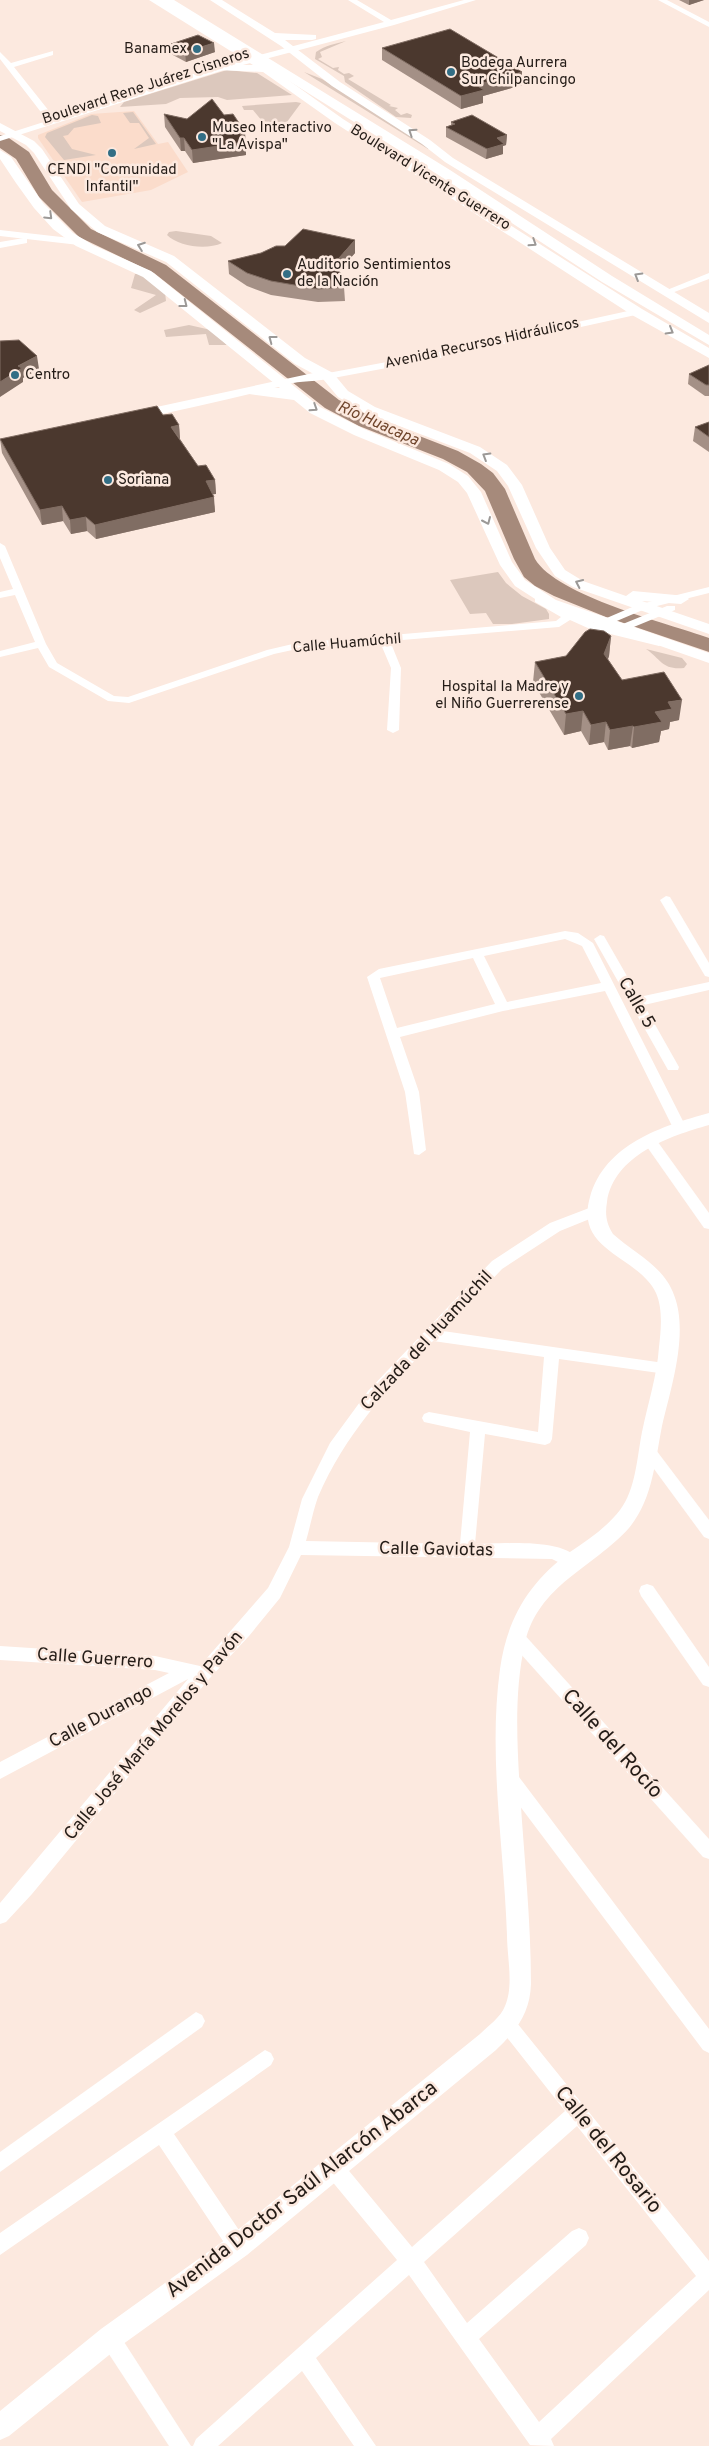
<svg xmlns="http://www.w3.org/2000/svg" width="709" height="2446" font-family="Overpass,sans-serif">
<rect width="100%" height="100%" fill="#fce9df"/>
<polygon fill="#fbdccb" points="134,111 158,144 168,142 188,172 151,190 82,202 38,138 38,135 91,114"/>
<g fill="#dcc8bd">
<path d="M346,41l-26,11 2,5 -4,2 15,9 6,-1 -1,3 6,4 5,-1 5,3 -6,3 43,26 -2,1 9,2 -3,2 6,5 6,-2 5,2 -1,3 -15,-1 -51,-35 -1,-6 -29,-17 1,-7c10,-7 19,-8 30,-11z"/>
<polygon points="227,70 257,73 292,95 227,100 218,97 180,98 166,104 120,107 124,102"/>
<polygon points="304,72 322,79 431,148 428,149"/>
<polygon points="296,102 301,103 281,130 272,133 253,110 244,110 242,106"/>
<polygon points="133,112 156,144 134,149 149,138 139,123 130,123 123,113"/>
<polygon points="92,115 98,116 101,123 74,128 68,135 63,136 72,149 96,155 64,160 45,137 47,133"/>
<path d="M176,231l35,5 11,7c-15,7 -43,4 -55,-8l2,-3z"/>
<polygon points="135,274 140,274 165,292 166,301 140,313 134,310 156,295 131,288"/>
<polygon points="189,325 211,330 227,345 209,345 206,334 166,337 164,330"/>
<polygon points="498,572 506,583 522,596 546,609 549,614 549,619 512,624 493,624 486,613 470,614 450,580"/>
<path d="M646,649l36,9 5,6 -3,4c-22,2 -22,-8 -38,-19z"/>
</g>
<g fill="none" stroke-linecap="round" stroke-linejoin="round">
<path fill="#a68a7b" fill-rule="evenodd" d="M0,135l6,1 23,16 23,38 39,39 75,36 173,135 34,18 85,33 23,13 12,9 12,16 30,70c22,37 132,64 174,79v14l-103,-35 -52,-21 -19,-10 -11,-9 -10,-18 -29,-68 -18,-19 -24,-13 -84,-33 -34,-18 -171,-135 -75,-36 -40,-40 -23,-38 -16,-11z"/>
<g fill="#fff" fill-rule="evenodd">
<polygon points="348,0 357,0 391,20 464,0 476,0 394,25 224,70 0,141 0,136 50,120 47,120 0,59 0,52 11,63 53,51 53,55 14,67 53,116 53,119 218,66 384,22"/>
<polygon points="658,0 667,0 709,22 709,27"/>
<polygon points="0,230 79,239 83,242 79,245 0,236"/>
<polygon points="24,238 27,239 27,243 0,248 0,242"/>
<polygon points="709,273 709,279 669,294 662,292"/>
<polygon points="637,309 640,310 640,314 440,358 328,379 323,376 328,373 440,352"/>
<polygon points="0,543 5,546 46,644 57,663 114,696 128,697 267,650 297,643 556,621 561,617 535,602 535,598 539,597 595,623 637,605 709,587 709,593 645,609 605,626 613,628 667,606 675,606 675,610 624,631 663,641 664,643 659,646 590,629 570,620 559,627 390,641 401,668 399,730 393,733 387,730 391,668 380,642 297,649 274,654 129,703 108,701 49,667 38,648 0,657 0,651 35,642 15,595 0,598 0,592 13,589 0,558"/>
<polygon points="666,896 670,897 709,963 709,977 705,976 660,900"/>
<path d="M565,931l13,2 15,10 93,184 -2,3h-10l-69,-139 -102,20 -103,26 19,55 7,58 -7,5 -5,-1 -9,-62 -38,-115 12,-8zM565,939l17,7 19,37 -94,19 -23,-46zM473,958l22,46 -98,24 -17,-50z"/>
<polygon points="600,935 604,936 639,997 709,982 709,990 644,1005 679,1067 678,1070 668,1070 594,939"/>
<polygon points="650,1136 655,1138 709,1213 709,1229 704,1228 645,1144 643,1141"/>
<path d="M597,1205l5,1 2,4 -2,4 -42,17 -58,38 -59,62 228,33 2,4 -2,4 -5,2 -107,-15 -7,80 -2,4 -5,2 -60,-11 -10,110c25,0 93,-7 105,18l-2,5 -6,2 -20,-10 -251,-4 -21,43 -31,38 -40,43 -177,215 -26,28 -6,2v-21l188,-224 -188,100v-17l169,-89 -14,-3 -155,-10v-14l155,10 45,10 68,-78 21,-41 13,-48 28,-56 38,-52 124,-130 58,-38zM433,1341l111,16 -6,75 -109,-20 -5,2 -2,4 2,4 46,10 -10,112 -154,-3c4,-14 7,-30 12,-44 27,-63 69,-107 115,-156z"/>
<polygon points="648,1444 653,1446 709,1520 709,1539 704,1537 643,1454 641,1450 643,1446"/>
<polygon points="647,1584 653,1586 709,1667 709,1687 703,1685 641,1596 639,1591 641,1586"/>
<polygon points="516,1630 522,1632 709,1839 709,1859 703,1857 510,1642 508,1637 510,1632"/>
<polygon points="510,1771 516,1773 709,2029 709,2053 703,2050 504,1785 502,1779 504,1773"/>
<polygon points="196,2012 202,2015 205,2021 202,2027 0,2172 0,2152"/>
<path d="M507,2015l6,3 196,243v29l-158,149 3,7 -24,-1 -121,-170 -93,83 60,88h-22l-52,-75 -84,75h-25l3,-7 201,-179 -71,-86 -2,-7 2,-7 7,-2 7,2 72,87 153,-136 -64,-81 -3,-6 3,-6zM577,2126l119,150 -157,146 -60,-83 107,-94 3,-7 -3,-7 -7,-3 -7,3 -105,92 -43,-61z"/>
<polygon points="265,2050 271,2053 274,2059 271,2065 174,2134 245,2239 248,2246 245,2253 238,2256 231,2253 159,2145 0,2255 0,2233"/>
<polygon points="110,2328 117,2331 191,2446 169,2446 103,2345 100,2338 103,2331"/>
</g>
<g fill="#fff" fill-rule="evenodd">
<path d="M318,372h10l6,4c-5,5 -31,5 -41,7 -52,14 -103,25 -155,36l-6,-4 6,-4z"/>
<path d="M709,1113v12c-39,11 -95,30 -102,77 -2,12 -1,21 6,32 21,19 51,32 61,61 15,38 -3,93 -12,131 -7,35 -9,73 -33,102 -36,40 -91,57 -104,115 -11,48 -8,100 -5,149 4,64 11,128 11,192 -1,29 -14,46 -35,66l-249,205 -128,92 -110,89 -9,4v-29l101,-82 128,-92 251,-203c8,-8 21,-17 25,-28 9,-20 2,-49 2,-71 -3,-88 -19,-178 -7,-266 7,-50 29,-87 70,-117 18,-12 37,-25 50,-42 16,-21 17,-53 22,-78 6,-29 15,-56 17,-85 2,-17 4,-38 -3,-54 -18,-38 -82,-41 -66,-96 15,-53 72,-71 119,-84z"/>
</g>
<g fill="#fff" fill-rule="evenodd">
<polygon points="149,0 161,0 270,67 343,119 642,309 709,348 709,358 632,315 335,123 263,72 217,70 217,66 221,65 253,65"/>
<polygon points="210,0 222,0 275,33 316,35 316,39 312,40 285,40 340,82 430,140 453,158 709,313 709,323 445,162 422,144 332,86 281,46"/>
<polygon points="0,123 34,141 42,149 79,204 105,226 174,256 305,358 333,373 348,391 375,407 480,447 507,465 522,485 550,548 565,570 583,581 626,596 633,591 686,596 689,599 681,604 642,601 709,624 709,634 573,587 555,576 536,548 508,486 497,471 470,453 365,413 338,397 323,379 295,364 166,262 97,232 71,209 34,153 26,145 0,131"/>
<polygon points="0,150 11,157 43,203 73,233 93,245 151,271 320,407 364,429 449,464 468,476 481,492 512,562 525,580 556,600 709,653 709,663 546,606 515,586 500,565 467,493 458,482 439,470 354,435 310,413 294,400 249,394 247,391 254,387 280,388 143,277 76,246 53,229 34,208 16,183 0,159"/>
</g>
<polygon fill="#fff" fill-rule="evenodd" points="160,0 174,0 450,170 612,276 709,335 709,345 602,282 440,176"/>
</g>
<g fill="#a49086">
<polygon points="679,0 704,0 689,5"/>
<polygon points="171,44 215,52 186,62 171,54"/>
<polygon points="382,48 522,72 522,85 483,96 483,103 461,109 382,60"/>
<polygon points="164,114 187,119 224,115 245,132 246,155 193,163 185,151 181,151 165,127"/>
<polygon points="451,122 507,135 506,145 503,146 503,154 486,159 446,137 446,127 451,125"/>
<polygon points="261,253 355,253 339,271 344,287 345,301 318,302 271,295 247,286 229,274 228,261"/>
<polygon points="709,365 709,396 705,396 688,384 689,374"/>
<polygon points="163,415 179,425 180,439 198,466 215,480 216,494 213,494 215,512 96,539 87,531 71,534 63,521 42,525 2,453 0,439"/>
<polygon points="709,422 709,452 693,441 695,427"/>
<polygon points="611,636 609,656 608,659 622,680 679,720 670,722 669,729 661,731 659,742 632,748 630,746 608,750 604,742 589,745 581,731 564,735 533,682 535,662 566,656"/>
</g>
<g fill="#806d63">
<polygon points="689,0 704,0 689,5"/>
<polygon points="214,43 215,52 186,62 185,52"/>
<polygon points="522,72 522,85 483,96 483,103 461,109 461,96 476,85"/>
<polygon points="239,132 245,132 246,155 193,163 192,150"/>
<polygon points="507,135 506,145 503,146 503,154 486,159 487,149 497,138"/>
<polygon points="180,138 184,138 185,151 181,151"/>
<polygon points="355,240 355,253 339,271 338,284 339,258"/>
<polygon points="37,356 39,369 23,378 23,382 0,397 0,382 18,366"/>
<polygon points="179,425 180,439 171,427"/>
<polygon points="215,480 216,494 207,495 206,481"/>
<polygon points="214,497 215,512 96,539 95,525"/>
<polygon points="62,506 63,521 42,525 40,510"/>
<polygon points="86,517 87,531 71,534 70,520"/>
<polygon points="611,636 609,656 602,674 604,654"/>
<polygon points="682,700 679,720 670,722 669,729 661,731 659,742 632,748 634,727 668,702"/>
<polygon points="583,711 581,731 564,735 566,714"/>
<polygon points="606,722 604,742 589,745 591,725"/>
<polygon points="633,726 630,746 608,750 610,730"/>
</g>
<g fill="#4b382e" stroke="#806d63">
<polygon points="450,29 522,72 476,85 484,90 461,96 382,48"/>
<polygon points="198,35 214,43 185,52 171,44"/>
<polygon points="212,99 224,115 233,114 245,132 239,132 245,142 192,150 184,138 180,138 164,114 187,119"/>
<polygon points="472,115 507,135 497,138 504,144 487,149 446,127 455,124 451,122"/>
<polygon points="303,229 355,240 339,258 338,271 343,275 344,287 318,289 271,281 247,273 228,261 261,253 276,246 285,246"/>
<polygon points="19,340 37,356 18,366 22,368 0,382 0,341"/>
<polygon points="709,365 709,385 706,385 689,374"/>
<polygon points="157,406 163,415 172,414 179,425 171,427 198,466 206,465 215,480 206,481 214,497 95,525 86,517 70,520 62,506 40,510 0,439"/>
<polygon points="709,422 709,437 695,427"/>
<polygon points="590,629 604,631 611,636 604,654 622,680 664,672 682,700 668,702 672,709 655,712 662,722 634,727 633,726 610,730 606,722 591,725 583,711 566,714 535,662 566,656 585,632"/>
</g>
<defs><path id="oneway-chevron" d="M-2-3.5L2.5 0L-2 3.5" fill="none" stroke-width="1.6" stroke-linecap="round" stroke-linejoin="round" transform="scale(1.25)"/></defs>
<g stroke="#9c9997">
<use href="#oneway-chevron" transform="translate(412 132) rotate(-146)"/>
<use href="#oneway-chevron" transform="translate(49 216) rotate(44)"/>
<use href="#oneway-chevron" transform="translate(533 243) rotate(33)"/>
<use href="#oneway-chevron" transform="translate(141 246) rotate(-160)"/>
<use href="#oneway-chevron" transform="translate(638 276) rotate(-149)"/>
<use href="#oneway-chevron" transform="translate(184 304) rotate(38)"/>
<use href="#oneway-chevron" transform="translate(670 331) rotate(30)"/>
<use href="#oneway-chevron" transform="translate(272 339) rotate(-143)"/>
<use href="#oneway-chevron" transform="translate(314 408) rotate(33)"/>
<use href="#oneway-chevron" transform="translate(486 456) rotate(-149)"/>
<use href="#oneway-chevron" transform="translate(487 521) rotate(66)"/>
<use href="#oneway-chevron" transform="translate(579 583) rotate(-155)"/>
</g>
<g fill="#326e85" stroke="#fce9df" stroke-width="2">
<circle cx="197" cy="49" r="5"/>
<circle cx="451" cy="72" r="5"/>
<circle cx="202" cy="137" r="5"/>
<circle cx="112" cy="153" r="5"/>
<circle cx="287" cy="274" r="5"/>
<circle cx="15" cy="375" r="5"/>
<circle cx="108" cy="480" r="5"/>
<circle cx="579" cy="696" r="5"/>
</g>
<g text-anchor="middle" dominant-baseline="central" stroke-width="5" stroke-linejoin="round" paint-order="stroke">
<g font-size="15" fill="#241c17" stroke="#fce9df" text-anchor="start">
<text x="187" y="49" text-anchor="end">Banamex</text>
<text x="461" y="63">Bodega Aurrera<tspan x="461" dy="17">Sur Chilpancingo</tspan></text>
<text x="212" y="128">Museo Interactivo<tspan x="212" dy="17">"La Avispa"</tspan></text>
<text x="112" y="170" text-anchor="middle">CENDI "Comunidad<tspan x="112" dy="17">Infantil"</tspan></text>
<text x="297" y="265">Auditorio Sentimientos<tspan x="297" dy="17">de la Nación</tspan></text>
<text x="25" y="375">Centro</text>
<text x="118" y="480">Soriana</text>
<text x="569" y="687" text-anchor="end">Hospital la Madre y<tspan x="569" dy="17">el Niño Guerrerense</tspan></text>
</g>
<g font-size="15" fill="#241c17" stroke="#fce9df">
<text transform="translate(146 87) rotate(-18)">Boulevard Rene Juárez Cisneros</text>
<text transform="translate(430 178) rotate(32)">Boulevard Vicente Guerrero</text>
<text transform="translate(482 344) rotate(-12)">Avenida Recursos Hidráulicos</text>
<text transform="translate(347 644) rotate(-5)">Calle Huamúchil</text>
</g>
<g font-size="16" font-style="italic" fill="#70452c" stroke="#fce9df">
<text transform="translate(378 424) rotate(24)">Río Huacapa</text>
</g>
<g font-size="18" fill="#241c17" stroke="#fce9df">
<text transform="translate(636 1003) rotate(60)">Calle 5</text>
<text transform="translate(427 1341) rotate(-47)">Calzada del Huamúchil</text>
<text transform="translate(436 1550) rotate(1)">Calle Gaviotas</text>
<text transform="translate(95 1659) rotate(4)">Calle Guerrero</text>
<text transform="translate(101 1717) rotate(-28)">Calle Durango</text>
<text transform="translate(154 1736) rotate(-50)">Calle José María Morelos y Pavón</text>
</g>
<g font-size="21" fill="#241c17" stroke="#fce9df">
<text transform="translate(612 1744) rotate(48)">Calle del Rocío</text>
<text transform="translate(608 2150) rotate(51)">Calle del Rosario</text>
<text transform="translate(302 2190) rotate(-38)">Avenida Doctor Saúl Alarcón Abarca</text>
</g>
</g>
</svg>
